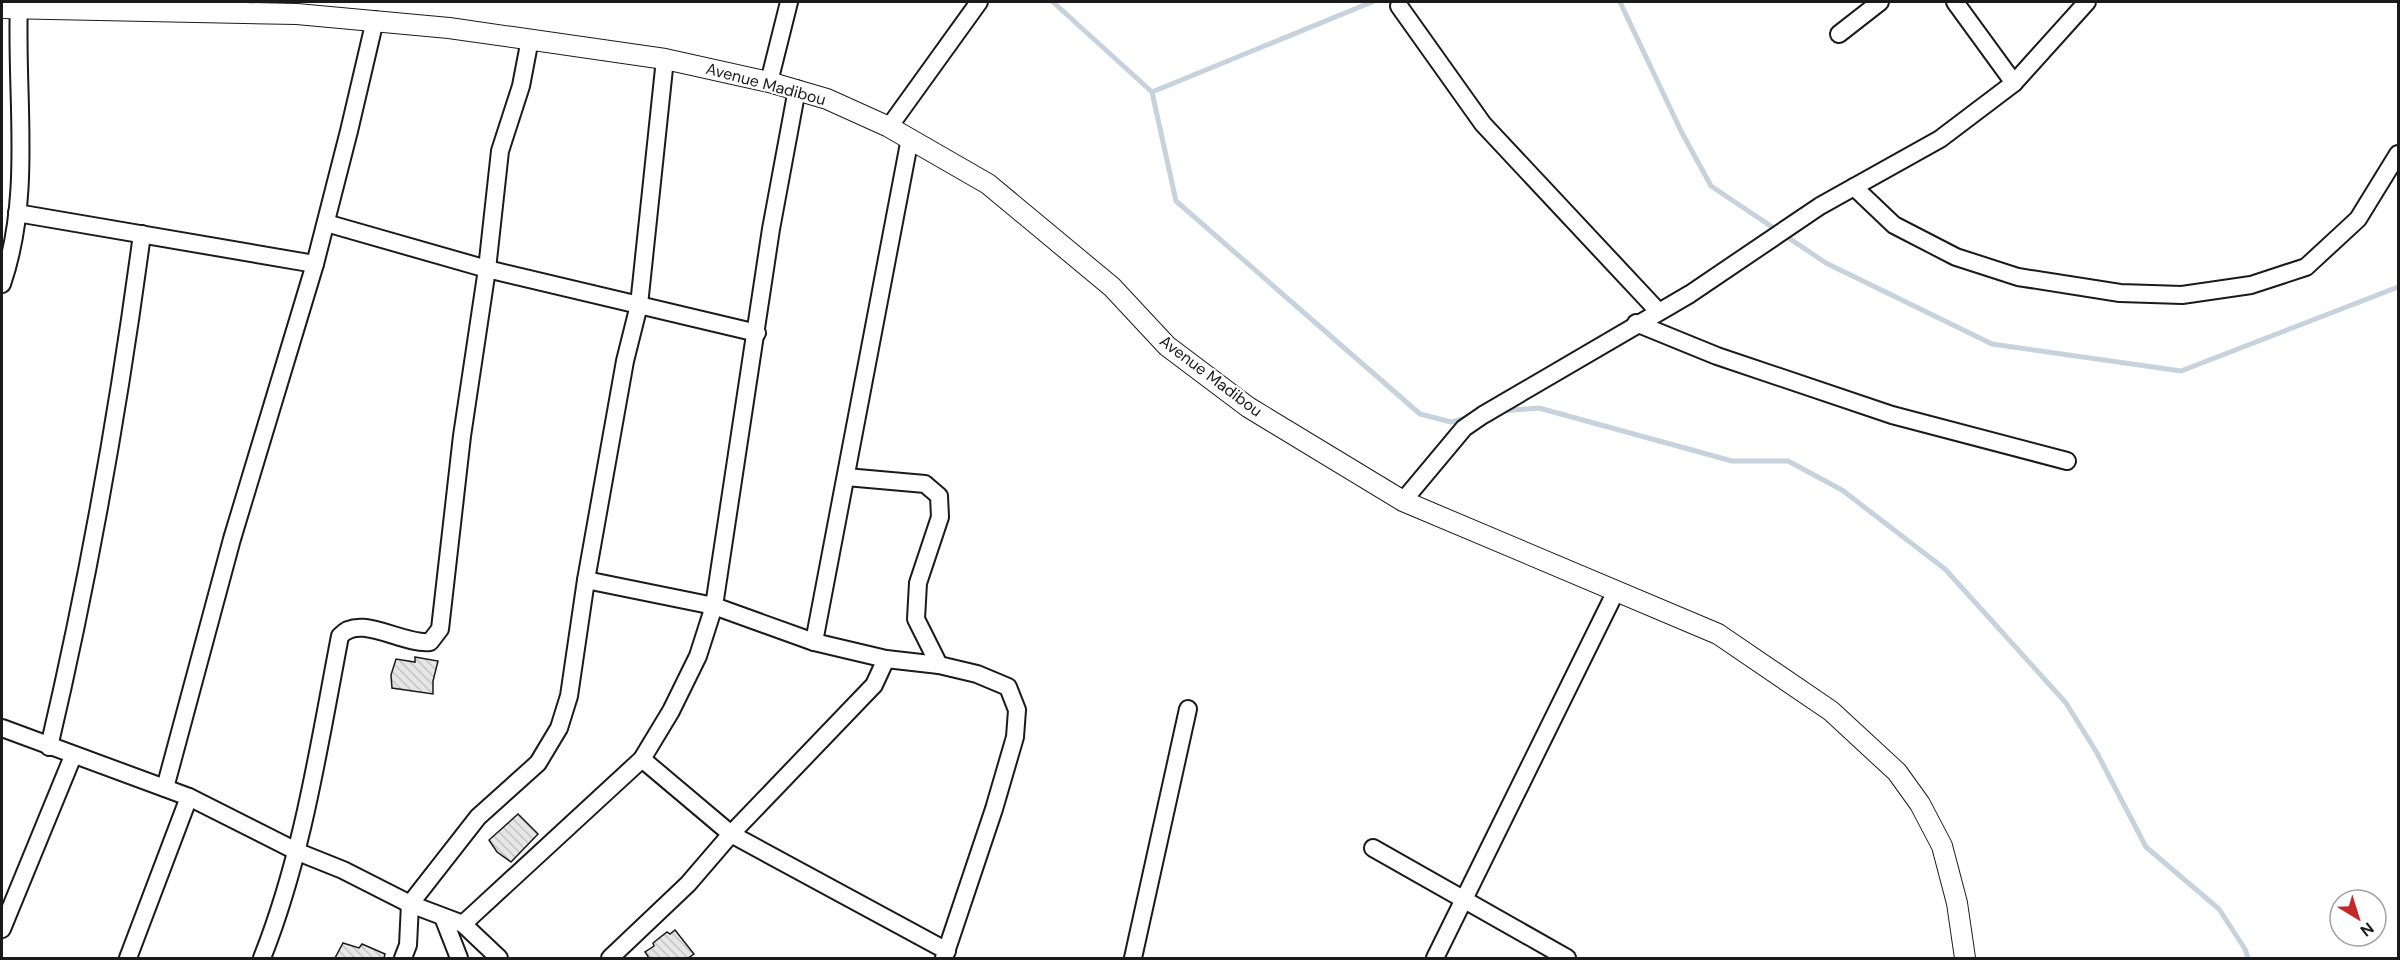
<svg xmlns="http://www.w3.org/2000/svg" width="2400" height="960" font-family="'DM Sans',sans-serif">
<defs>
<pattern id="building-back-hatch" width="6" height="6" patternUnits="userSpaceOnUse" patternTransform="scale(1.5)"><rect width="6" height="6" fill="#e6e6e6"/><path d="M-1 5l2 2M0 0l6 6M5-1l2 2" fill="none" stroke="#c5c5c5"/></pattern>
</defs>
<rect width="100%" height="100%" fill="#fff"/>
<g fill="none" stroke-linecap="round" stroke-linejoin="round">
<g stroke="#c6d2dc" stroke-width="5">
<polyline points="1053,2 1152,92 1176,201 1420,414 1451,422 1467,418"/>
<polyline points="1620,2 1681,131 1711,186 1826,263 1992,344 2181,371 2398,287"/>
<polyline points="1152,92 1372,2"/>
<polyline points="1500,411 1539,408 1732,461 1788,461 1842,490 1945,569 2066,703 2097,753 2146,847 2219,909 2245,949 2248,958"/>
</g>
</g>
<g fill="url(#building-back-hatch)" stroke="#1a1a1a" stroke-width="1.5">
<polygon points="415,657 438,661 433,681 433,694 392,688 391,675 396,659 415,662"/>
<polygon points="518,814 538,834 511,862 497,852 489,840"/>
<polygon points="675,930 694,954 688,958 649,958 645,952 654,946 653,943 667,932 670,934"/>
<polygon points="343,943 359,948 362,944 385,954 384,958 335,958"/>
</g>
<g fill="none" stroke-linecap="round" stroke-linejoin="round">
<g stroke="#1a1a1a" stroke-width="20">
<g id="minor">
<polyline points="1955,2 2014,83"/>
<polyline points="1399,6 1483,124 1658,311"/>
<polyline points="1839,34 1880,2"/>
<polyline points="769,82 789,2"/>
<polyline points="889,127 979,2"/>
<polyline points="1854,187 1894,225 1956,257 2018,277 2120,293 2182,295 2251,285 2306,267 2358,219 2398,154"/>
<polyline points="17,213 315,264"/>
<polyline points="326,223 487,269 757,333"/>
<path d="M2,284c31,-90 13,-189 17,-282"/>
<polyline points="1636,323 1717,356 1892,415 2067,461"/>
<polyline points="846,477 925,484 939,496 940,517 918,583 916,619 939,665"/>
<polyline points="1403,501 1464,428 1483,415 1690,294 1820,206 1940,139 2014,83 2087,2"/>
<polyline points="586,580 714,606 814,642 886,659 939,665 977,674 1008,687 1017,710 1015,737 994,809 944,958"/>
<polyline points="814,642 910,138"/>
<polyline points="2,728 189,797 298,852 343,870 410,904 463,924 499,958"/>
<path d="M49,747c40,-170 70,-340 93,-513"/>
<polyline points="642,759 731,834 947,951"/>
<polyline points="165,788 232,539 315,264 349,131 375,20"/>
<polyline points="1373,848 1567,958"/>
<polyline points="443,917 459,958"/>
<polyline points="463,924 642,759 671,711 698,656 714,606 771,229 797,89"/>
<polyline points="2,929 73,756"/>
<polyline points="128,958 189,797"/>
<path d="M262,958c41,-103 57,-213 78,-322 20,-23 62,9 90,6l10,-13 22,-193 25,-167 13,-118 21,-65 9,-47"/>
<polyline points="403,958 408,945 410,904 478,817 538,763 559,728 569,696 586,580 625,361 639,305 665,59"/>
<polyline points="610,958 688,884 731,834 874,685 886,659"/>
<polyline points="1133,958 1188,709"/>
<polyline points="1435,958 1616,591"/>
</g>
</g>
<g stroke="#1a1a1a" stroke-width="22">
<polyline id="tertiary" points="2,8 297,14 449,28 665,59 769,82 827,99 889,127 988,184 1112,287 1167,346 1248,407 1403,501 1718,634 1831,711 1897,772 1920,804 1942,846 1957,903 1965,958"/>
</g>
<use href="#minor" stroke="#fff" stroke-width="16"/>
<use href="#tertiary" stroke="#fff" stroke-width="20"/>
</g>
<g text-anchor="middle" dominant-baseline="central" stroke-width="4.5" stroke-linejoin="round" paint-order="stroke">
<g font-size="16" fill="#1a1a1a" stroke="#fff">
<text transform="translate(766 84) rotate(15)">Avenue Madibou</text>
<text transform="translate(1211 376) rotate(37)">Avenue Madibou</text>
</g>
</g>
<rect width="2400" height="960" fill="none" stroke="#1a1a1a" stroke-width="6"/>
<g transform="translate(2358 918) rotate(142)"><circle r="28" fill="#ffffff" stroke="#a3a3a3" stroke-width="1.5"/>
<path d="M0-4.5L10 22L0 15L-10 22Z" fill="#c62828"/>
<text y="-9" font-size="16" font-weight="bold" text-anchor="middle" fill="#1a1a1a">N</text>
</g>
</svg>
